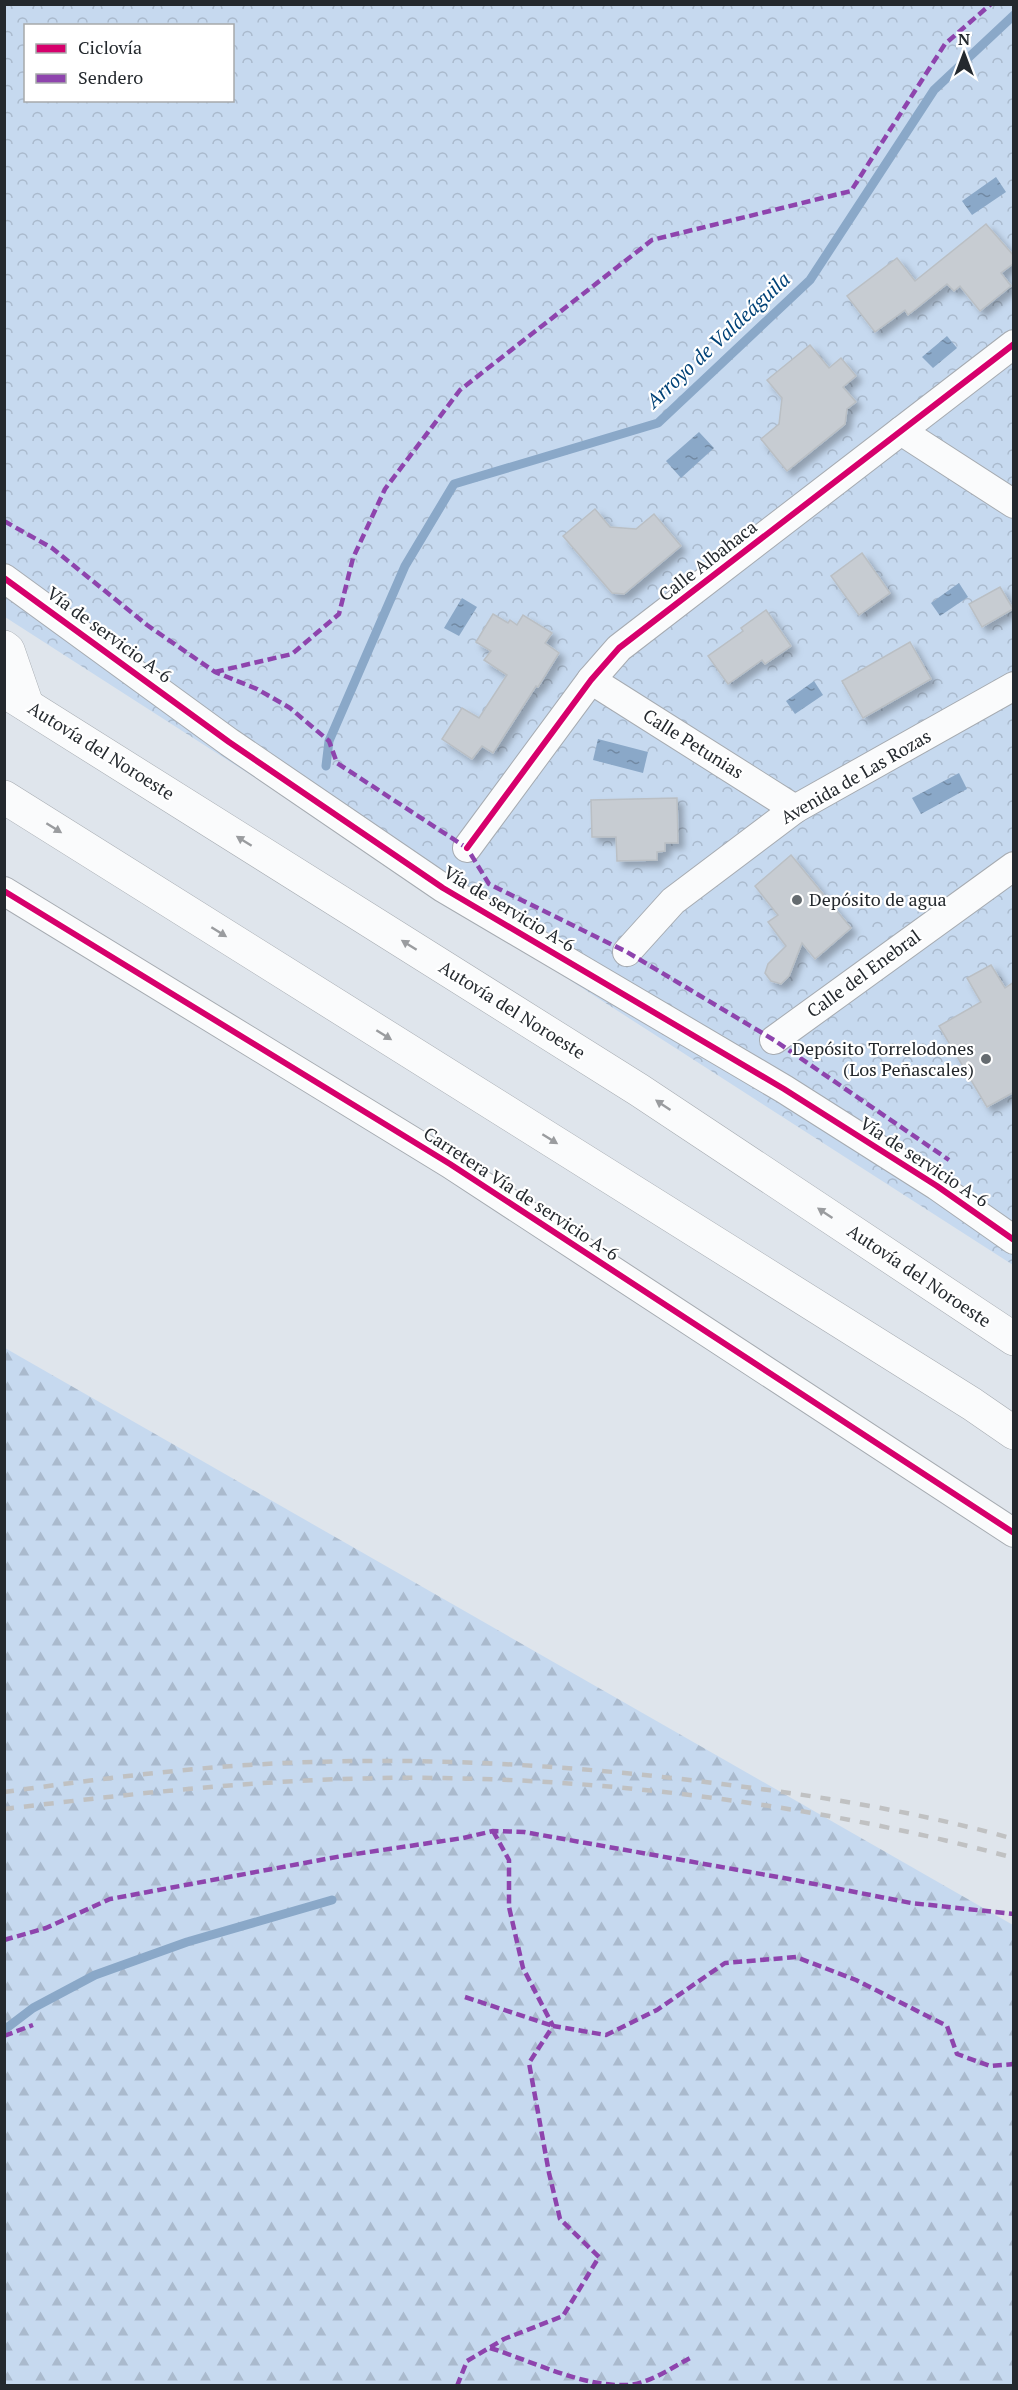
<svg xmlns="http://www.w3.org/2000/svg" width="1018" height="2390" font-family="'PT Serif',serif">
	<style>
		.forest { fill: url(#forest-firs) }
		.park { fill: url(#park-crowns); fill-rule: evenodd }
		.water { fill: url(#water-ripples) }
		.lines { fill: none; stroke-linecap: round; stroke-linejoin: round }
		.stream { stroke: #8aa8c8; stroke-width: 9 }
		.building { fill: #c7ccd2; stroke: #babfc4; stroke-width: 1.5; filter: url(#shadow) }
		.street-casing { stroke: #a6abb1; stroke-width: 30 }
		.highway-casing { stroke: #a6abb1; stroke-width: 34 }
		.street { stroke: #fafbfc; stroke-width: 28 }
		.highway { stroke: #fafbfc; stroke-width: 33 }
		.rail { stroke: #c0c1c2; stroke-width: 4.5; stroke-dasharray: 10 10; stroke-linecap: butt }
		.quiet { stroke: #8e44ad; stroke-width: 4.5; stroke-dasharray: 9 4.5; stroke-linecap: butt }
		.cycleway-casing { stroke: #fff; stroke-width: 10 }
		.cycleway { stroke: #d6006c; stroke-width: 6 }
		.oneway { fill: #9a9c9f }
		.poi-dot { fill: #656b70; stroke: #fff; stroke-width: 2 }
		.labels { text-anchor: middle; stroke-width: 4.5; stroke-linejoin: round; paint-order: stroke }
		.street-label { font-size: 18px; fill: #24292e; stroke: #fff }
		.poi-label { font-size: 18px; fill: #24292e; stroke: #fff; text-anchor: start }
		.water-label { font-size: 20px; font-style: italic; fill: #014277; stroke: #fff }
	</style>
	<defs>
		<pattern id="forest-firs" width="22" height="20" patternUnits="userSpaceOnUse" patternTransform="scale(1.5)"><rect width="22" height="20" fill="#c6d9ef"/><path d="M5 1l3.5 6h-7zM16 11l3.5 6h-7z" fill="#aabacd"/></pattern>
		<pattern id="park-crowns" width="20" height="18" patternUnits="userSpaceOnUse" patternTransform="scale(1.5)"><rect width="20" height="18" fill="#c6d9ef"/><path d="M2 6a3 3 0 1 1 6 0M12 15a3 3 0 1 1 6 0" fill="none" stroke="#aabacd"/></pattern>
		<pattern id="water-ripples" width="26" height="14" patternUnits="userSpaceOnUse" patternTransform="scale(1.5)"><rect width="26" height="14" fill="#8aa8c8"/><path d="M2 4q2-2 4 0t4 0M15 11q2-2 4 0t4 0" fill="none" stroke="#7189a3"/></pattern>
		<filter id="shadow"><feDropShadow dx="5.5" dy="5.5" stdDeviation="3" flood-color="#0004"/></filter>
	</defs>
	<rect width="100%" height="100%" fill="#dfe5ec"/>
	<polygon class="forest" points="5,1348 1013,1925 1013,2385 5,2385"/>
	<path class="park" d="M4 5H1013V1265L5 617ZM26 26H232V100H26Z"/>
	<g class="water">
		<polygon points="996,177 1006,192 972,215 962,201"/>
		<polygon points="947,336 957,348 933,368 922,357"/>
		<polygon points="699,432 714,448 681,478 666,461"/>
		<polygon points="959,583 968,597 940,616 931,603"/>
		<polygon points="462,598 477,607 459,636 444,628"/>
		<polygon points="814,681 823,695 795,714 786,701"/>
		<polygon points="598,739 648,752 643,773 593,760"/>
		<polygon points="959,773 967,789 921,814 912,798"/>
	</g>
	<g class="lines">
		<g class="stream">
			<polyline points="326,766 329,741 405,566 454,484 658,423 810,280 934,90 1014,15"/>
			<polyline points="4,2030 33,2008 95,1975 187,1942 332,1900"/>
		</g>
	</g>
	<g class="building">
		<polygon points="986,224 1014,256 1014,263 1001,273 1011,286 980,311 960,286 954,291 947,284 908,315 905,310 875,332 847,296 897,258 915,281"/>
		<polygon points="810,345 829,368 841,358 856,376 843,387 856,402 847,409 845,424 787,471 761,439 779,424 782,398 767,380"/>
		<polygon points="595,509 610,527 636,529 654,514 681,546 624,594 612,593 563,536"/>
		<polygon points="862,553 890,593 859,615 831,576"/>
		<polygon points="1000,587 1013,609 982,627 969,604"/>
		<polygon points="766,610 791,646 765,664 762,660 728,684 708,656 743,631 741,628"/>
		<polygon points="493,614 508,623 510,620 517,625 523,615 552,633 545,643 559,653 538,687 536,686 493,753 482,746 472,759 442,739 462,708 479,718 507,675 484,660 491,651 476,642"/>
		<polygon points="910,642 931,679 863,718 842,681"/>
		<polygon points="677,798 678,843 665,843 665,851 657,852 657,860 617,861 616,837 592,837 591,800"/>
		<polygon points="791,855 851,928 815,959 802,943 789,976 781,984 771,981 765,973 768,964 786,946 768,922 778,915 755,886"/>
		<polygon points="991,965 1005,988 1014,982 1014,1092 987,1107 939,1026 981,1002 967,978"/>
	</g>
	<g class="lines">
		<defs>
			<g id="street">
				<polyline points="901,431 1014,504"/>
				<polyline points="4,578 229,742 443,888 784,1089 937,1186 1014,1240"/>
				<polyline points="591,680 795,809"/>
				<polyline points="467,848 591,680 619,648 1014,344"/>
				<polyline points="4,891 450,1164 1014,1533"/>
				<polyline points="627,952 673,901 795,809 1014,686"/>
				<polyline points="774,1040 1014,866"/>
			</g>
			<g id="highway">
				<polyline points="4,647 8,650 27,705"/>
				<polyline points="4,691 639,1090 1014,1339"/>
				<polyline points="4,797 972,1404 1014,1433"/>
			</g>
		</defs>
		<use href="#street" class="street-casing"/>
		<use href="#highway" class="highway-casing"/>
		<use href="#street" class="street"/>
		<use href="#highway" class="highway"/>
		<g class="rail">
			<path d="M4 1792C85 1781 167 1770 248 1765 406 1755 566 1764 722 1784 820 1796 919 1812 1014 1839"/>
			<path d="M4 1809C130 1794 255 1780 381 1778 588 1775 814 1803 1014 1858"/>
		</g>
		<g class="quiet">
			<polyline points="4,521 52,548 147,625 215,672 257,689 290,708 329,741 337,763 467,848 489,884 627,952 774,1040 949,1160"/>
			<polyline points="215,672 292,654 339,614 353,558 385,489 460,390 652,240 851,191 945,44 991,4"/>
			<polyline points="493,1831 509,1860 509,1907 523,1968 553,2026"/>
			<polyline points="4,1940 46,1928 110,1899 342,1856 463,1838 493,1831 524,1832 789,1879 911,1903 1014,1914"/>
			<polyline points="465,1997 553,2026"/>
			<polyline points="4,2036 33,2025"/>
			<path d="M490 2348C532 2361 582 2387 627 2385 649 2384 671 2368 690 2358"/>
			<polyline points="457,2386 467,2361 504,2339 563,2316 599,2257 560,2219 549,2173 529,2063 553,2026 606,2035 657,2010 725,1963 796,1957 856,1980 947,2026 957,2054 990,2066 1014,2064"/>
		</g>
		<defs>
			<g id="cycleway">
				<polyline points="4,578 229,742 443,888 784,1089 937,1186 1014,1240"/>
				<polyline points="467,848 591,680 619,648 1014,344"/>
				<polyline points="4,891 450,1164 1014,1533"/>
			</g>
		</defs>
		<use href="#cycleway" class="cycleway-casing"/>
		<use href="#cycleway" class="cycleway"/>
	</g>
	<defs><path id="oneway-solid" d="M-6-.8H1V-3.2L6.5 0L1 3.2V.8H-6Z" transform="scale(1.5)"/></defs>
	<g class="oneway">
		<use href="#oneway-solid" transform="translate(54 828) rotate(32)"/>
		<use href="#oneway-solid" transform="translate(244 841) rotate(-148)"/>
		<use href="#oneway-solid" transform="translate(219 932) rotate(32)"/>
		<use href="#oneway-solid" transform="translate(409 945) rotate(-148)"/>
		<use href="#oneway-solid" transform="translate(384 1035) rotate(32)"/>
		<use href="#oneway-solid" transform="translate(663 1105) rotate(-146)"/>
		<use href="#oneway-solid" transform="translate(550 1139) rotate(32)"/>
		<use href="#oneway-solid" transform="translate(825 1213) rotate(-146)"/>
	</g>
	<g class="poi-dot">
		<circle cx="797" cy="900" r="6"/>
		<circle cx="986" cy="1059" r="6"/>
	</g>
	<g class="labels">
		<g class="street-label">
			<text transform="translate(708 561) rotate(-38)" y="6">Calle Albahaca</text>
			<text transform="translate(109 635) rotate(36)" y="6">Vía de servicio A-6</text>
			<text transform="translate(693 744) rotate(32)" y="6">Calle Petunias</text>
			<text transform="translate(101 751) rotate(32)" y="6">Autovía del Noroeste</text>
			<text transform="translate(856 777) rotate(-30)" y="6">Avenida de Las Rozas</text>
			<text transform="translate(509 909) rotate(31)" y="6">Vía de servicio A-6</text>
			<text transform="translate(864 974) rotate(-36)" y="6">Calle del Enebral</text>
			<text transform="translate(512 1010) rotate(32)" y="6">Autovía del Noroeste</text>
			<text transform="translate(924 1162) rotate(33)" y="6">Vía de servicio A-6</text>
			<text transform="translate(521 1194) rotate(33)" y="6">Carretera Vía de servicio A-6</text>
			<text transform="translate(919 1276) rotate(34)" y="6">Autovía del Noroeste</text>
		</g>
		<g class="poi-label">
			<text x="809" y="906">Depósito de agua</text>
			<text x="974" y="1055" text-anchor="end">Depósito Torrelodones<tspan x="974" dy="21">(Los Peñascales)</tspan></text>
		</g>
		<g class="water-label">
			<text transform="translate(718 340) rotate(-43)" y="7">Arroyo de Valdeáguila</text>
		</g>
	</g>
	<rect width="1018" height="2390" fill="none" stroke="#24292e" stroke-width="12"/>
	<rect x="24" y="24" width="210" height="78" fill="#ffffff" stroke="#a7a9ab" stroke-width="1.5"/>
	<rect x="36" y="44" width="30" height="9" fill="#d6006c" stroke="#a7a9ab" stroke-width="1.5"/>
	<text x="78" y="54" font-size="18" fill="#24292e">Ciclovía</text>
	<rect x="36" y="74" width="30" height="9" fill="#8e44ad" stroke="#a7a9ab" stroke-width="1.5"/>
	<text x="78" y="84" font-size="18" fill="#24292e">Sendero</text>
	<g transform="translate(964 54)" stroke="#ffffff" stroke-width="4.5" paint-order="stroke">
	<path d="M0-4.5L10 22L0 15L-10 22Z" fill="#24292e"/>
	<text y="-9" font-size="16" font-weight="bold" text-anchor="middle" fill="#24292e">N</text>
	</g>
</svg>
